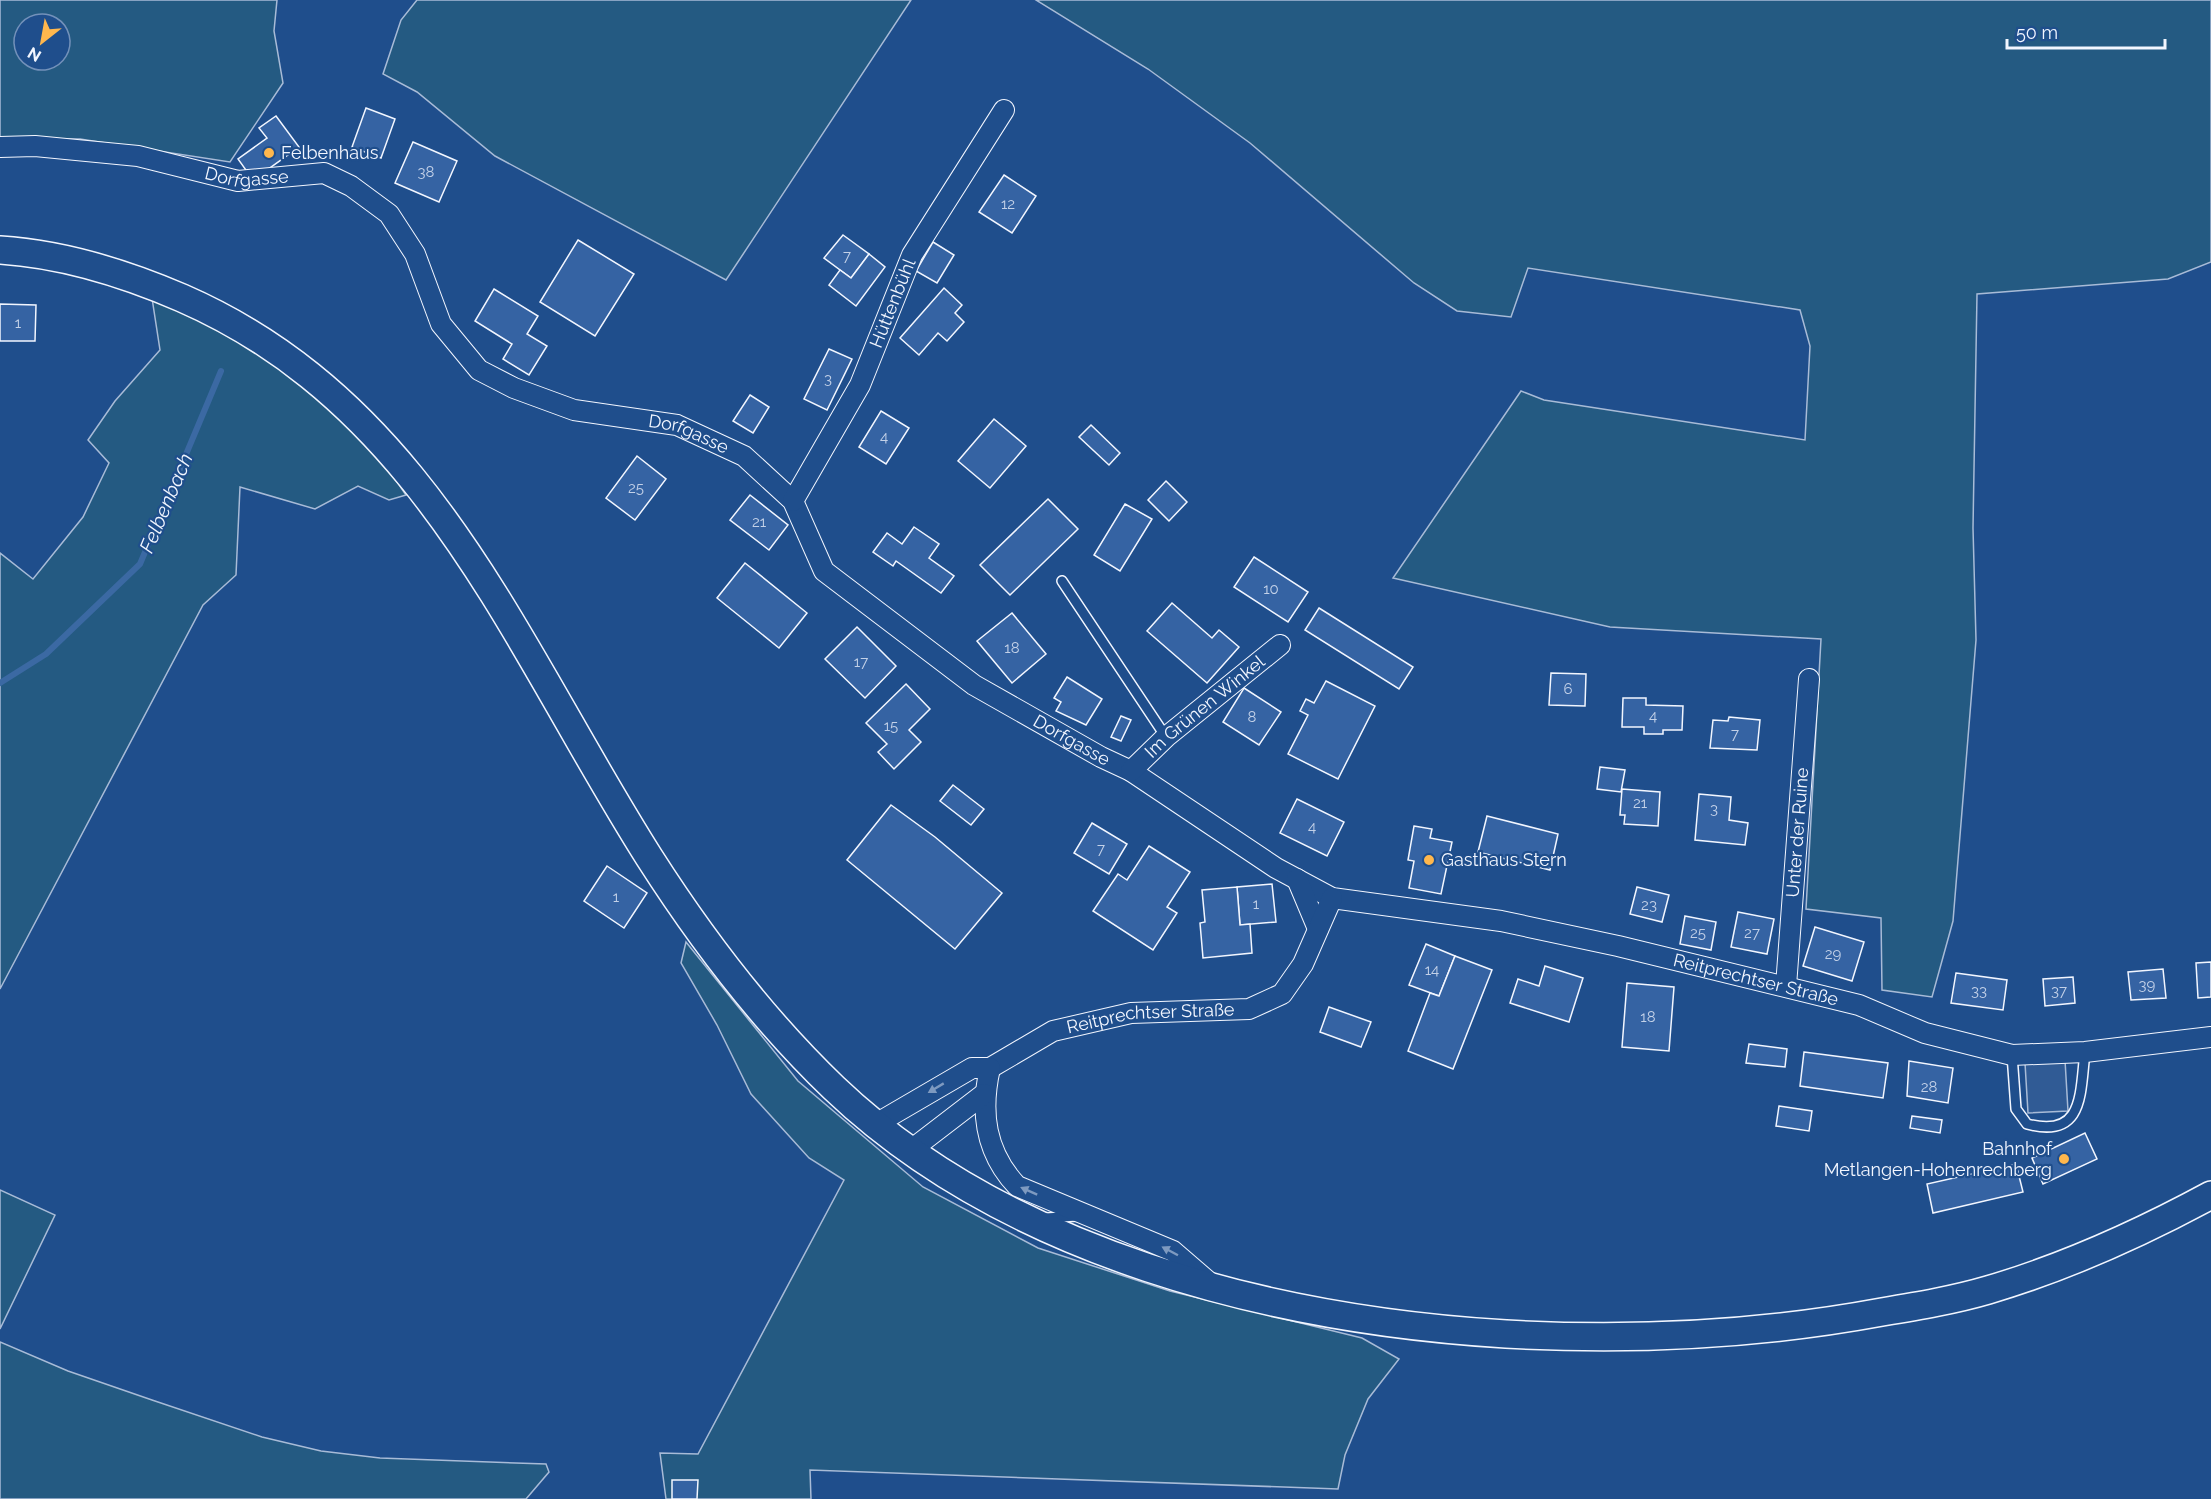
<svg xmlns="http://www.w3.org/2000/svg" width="2211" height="1499" font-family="Raleway,sans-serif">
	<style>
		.green { fill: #245a82; stroke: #a8bbd7; stroke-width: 1.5; fill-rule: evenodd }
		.parking { fill: #305b95; stroke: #a8bbd7; stroke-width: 1.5 }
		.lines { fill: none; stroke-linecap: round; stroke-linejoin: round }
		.stream { stroke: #3b69a3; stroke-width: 6 }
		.building { fill: #3563a3; stroke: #f2f6ff; stroke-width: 1.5 }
		.service-casing { stroke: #f2f6ff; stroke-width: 12 }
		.minor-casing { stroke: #f2f6ff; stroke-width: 22 }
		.secondary-casing { stroke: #f2f6ff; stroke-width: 30 }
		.service { stroke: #1f4e8c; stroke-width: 9 }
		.minor { stroke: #1f4e8c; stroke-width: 20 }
		.secondary { stroke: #1f4e8c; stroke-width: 27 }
		.oneway { fill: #7e9ac0 }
		.poi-dot { fill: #ffb74d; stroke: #1f4e8c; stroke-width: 2 }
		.labels { text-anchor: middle; stroke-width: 4.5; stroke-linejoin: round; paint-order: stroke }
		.number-label { font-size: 15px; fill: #c3d1e8 }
		.poi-label { font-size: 18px; fill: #f2f6ff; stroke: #1f4e8c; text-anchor: start }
		.street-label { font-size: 18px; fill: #f2f6ff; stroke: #1f4e8c }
		.water-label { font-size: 20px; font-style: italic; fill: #f2f6ff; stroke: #1f4e8c }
	</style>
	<rect width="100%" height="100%" fill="#1f4e8c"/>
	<g class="green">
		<path d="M0 0H277L274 31 283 83 230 162 80 139H0ZM24 24H60V60H24Z"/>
		<polygon points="417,0 911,0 726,280 495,156 417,92 383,74 401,20"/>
		<polygon points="1036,0 2211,0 2211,262 2168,279 1977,294 1973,528 1976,640 1953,921 1932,997 1882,990 1881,918 1806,909 1821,639 1610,627 1393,578 1521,391 1544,400 1805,440 1810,346 1800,310 1528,268 1511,317 1457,311 1414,283 1250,143 1148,69"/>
		<polygon points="152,298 239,338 302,378 376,451 406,495 389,500 358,486 315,509 240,487 236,575 203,605 0,989 0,553 33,579 83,517 109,463 88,440 115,401 160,350"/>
		<polygon points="686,942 798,1081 923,1187 1038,1248 1170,1291 1362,1338 1399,1359 1368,1399 1345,1455 1338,1489 810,1470 811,1499 666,1499 660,1453 698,1454 844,1180 809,1158 751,1094 717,1025 681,963"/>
		<polygon points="0,1190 55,1215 0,1329"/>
		<polygon points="0,1342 68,1371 152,1400 262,1437 321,1451 380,1458 546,1464 549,1472 526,1499 0,1499"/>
	</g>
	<polygon class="parking" points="2065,1060 2068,1111 2028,1113 2025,1063"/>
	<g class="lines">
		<polyline class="stream" points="0,683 46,654 140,564 221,371"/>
	</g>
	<g class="building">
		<polygon points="366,108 395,119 381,158 352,147"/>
		<polygon points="276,116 299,147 253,180 238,159 267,138 259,128"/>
		<polygon points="413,142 457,161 439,202 395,183"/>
		<polygon points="1004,175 1036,196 1012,233 979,212"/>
		<polygon points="843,235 869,254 851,278 824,258"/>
		<polygon points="578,240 634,274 595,336 540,302"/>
		<polygon points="933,242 954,255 937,283 916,271"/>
		<polygon points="869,254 885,267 856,306 829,285 840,270 851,278"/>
		<polygon points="944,288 962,305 955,313 964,322 947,341 938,333 919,355 900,338"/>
		<polygon points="494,289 538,316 527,334 547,346 529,375 503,359 512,344 475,321"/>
		<polygon points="0,304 36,305 35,341 0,341"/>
		<polygon points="829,349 852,359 827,410 804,399"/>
		<polygon points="750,395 769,407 753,433 733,421"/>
		<polygon points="881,411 909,428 886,464 859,447"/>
		<polygon points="994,419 1026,446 990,488 958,461"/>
		<polygon points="1091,425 1120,453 1109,465 1079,437"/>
		<polygon points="637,456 666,479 635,520 606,498"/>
		<polygon points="1166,481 1187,502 1169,521 1148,500"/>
		<polygon points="750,495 788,525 769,550 730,520"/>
		<polygon points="1048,499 1078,529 1010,595 980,565"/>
		<polygon points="1125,504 1152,519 1120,571 1094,555"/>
		<polygon points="914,527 939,544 929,558 954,576 941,593 896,561 893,566 873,552 887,533 902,544"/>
		<polygon points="1254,557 1308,592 1288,622 1234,587"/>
		<polygon points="745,563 807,613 779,648 717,598"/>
		<polygon points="1172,603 1212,638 1219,630 1239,647 1207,683 1147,631"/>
		<polygon points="1319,608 1413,667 1399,689 1305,630"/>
		<polygon points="1012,613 1046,654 1012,683 977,641"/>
		<polygon points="857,627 896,666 865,698 825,659"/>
		<polygon points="1551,673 1586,674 1585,706 1549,705"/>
		<polygon points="1067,677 1102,699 1086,725 1056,711 1061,702 1054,698"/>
		<polygon points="1326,681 1375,706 1338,779 1288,754 1308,715 1300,711 1306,699 1314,703"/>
		<polygon points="906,684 930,709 909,730 921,742 894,769 878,752 887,744 866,723"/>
		<polygon points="1244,688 1281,712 1259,745 1223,722"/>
		<polygon points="1623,698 1646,698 1646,705 1683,706 1682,730 1663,730 1663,734 1644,734 1644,727 1622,727"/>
		<polygon points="1121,716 1131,720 1121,741 1111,737"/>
		<polygon points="1729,717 1760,720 1757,750 1710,748 1713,720 1728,721"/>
		<polygon points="1600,767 1625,770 1621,792 1597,789"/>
		<polygon points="953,785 984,809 971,825 940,801"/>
		<polygon points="1622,789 1660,792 1658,826 1624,824 1625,815 1620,815"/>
		<polygon points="1699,794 1731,797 1729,820 1748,823 1745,845 1695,840"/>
		<polygon points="1297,799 1344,822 1327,856 1280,833"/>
		<polygon points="891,805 935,837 1002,893 955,949 847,860"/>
		<polygon points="1487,816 1558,834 1550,870 1478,852"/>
		<polygon points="1092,823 1127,844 1109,874 1074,853"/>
		<polygon points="1414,826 1432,829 1430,838 1452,842 1441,894 1409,888 1414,861 1408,860"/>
		<polygon points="1149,846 1190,872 1167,907 1177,913 1153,950 1093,911 1118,874 1127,880"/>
		<polygon points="607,866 647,893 624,928 584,901"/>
		<polygon points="1272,884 1276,922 1240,925 1237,887"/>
		<polygon points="1237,887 1240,925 1250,924 1252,953 1203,958 1200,923 1205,922 1202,890"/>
		<polygon points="1637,887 1669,895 1662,922 1630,914"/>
		<polygon points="1738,912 1774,919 1767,954 1731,947"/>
		<polygon points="1685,916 1716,922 1711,950 1680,944"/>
		<polygon points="1815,927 1864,942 1852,981 1803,966"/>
		<polygon points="1426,944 1455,956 1439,996 1409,985"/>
		<polygon points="1455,956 1492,970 1453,1069 1408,1051 1430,993 1439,996"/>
		<polygon points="2211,962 2211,997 2198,998 2196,963"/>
		<polygon points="1545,966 1583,978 1569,1022 1510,1003 1518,979 1539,986"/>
		<polygon points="2163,969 2166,998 2131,1000 2128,972"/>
		<polygon points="1956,973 2007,980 2003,1010 1951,1003"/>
		<polygon points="2073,977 2075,1003 2045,1006 2043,979"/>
		<polygon points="1627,983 1674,987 1669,1051 1622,1047"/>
		<polygon points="1329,1007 1371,1022 1361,1047 1320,1032"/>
		<polygon points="1749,1044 1787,1049 1785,1067 1746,1063"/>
		<polygon points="1804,1052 1888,1063 1883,1098 1800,1086"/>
		<polygon points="1909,1061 1953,1068 1948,1103 1907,1096"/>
		<polygon points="1779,1106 1812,1111 1809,1131 1776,1126"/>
		<polygon points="1912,1116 1942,1120 1940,1133 1910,1128"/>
		<polygon points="2085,1133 2097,1159 2043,1184 2032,1158"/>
		<polygon points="2016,1164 2023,1192 1933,1213 1927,1184"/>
		<polygon points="672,1480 698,1480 697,1499 672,1499"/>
	</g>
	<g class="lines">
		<defs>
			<g id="service">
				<polyline points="1062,581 1166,737"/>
				<path d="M2012 1055 2016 1109 2027 1124C2084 1139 2080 1094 2085 1052"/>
				<polyline points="1046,1218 1077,1216"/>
			</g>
			<g id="minor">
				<path id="s1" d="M0 147 35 146 138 156 238 181 324 173 351 186 389 214 415 254 441 324 479 370 514 388 574 410 677 425 744 456 793 501 824 571 974 685 1101 757 1131 771 1276 868 1332 898 1501 921 1618 946 1859 1005 1925 1033 2012 1055 2085 1052 2211 1037"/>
				<path id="s2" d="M793 501 860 385 912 255 1004 110"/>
				<path id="s3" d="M1131 771 1166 737 1280 645"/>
				<polyline points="1297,879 1318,929"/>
				<path id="s4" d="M1786 986 1809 679"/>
				<path id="s5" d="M990 1068 1053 1031 1131 1013 1249 1009 1282 994 1303 964 1332 898"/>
				<path d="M990 1068C980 1112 985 1152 1017 1186L1173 1251 1210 1283"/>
				<polyline points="876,1124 972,1068 990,1068"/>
				<polyline points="911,1150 984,1094"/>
			</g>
			<path id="secondary" d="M0 250C63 254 124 273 182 298 427 405 515 646 649 857 702 940 762 1019 834 1088 1007 1253 1273 1320 1506 1334 1632 1341 1758 1335 1882 1312 1918 1306 1954 1300 1988 1290 2066 1267 2139 1234 2211 1195"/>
		</defs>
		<use href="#service" class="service-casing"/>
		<use href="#minor" class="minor-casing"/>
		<use href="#secondary" class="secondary-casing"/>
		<use href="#service" class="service"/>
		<use href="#minor" class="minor"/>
		<use href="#secondary" class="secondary"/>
	</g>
	<defs><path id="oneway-solid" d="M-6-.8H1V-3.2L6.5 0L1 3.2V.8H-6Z" transform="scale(1.5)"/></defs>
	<g class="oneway">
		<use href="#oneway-solid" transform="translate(936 1088) rotate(149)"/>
		<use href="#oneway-solid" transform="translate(1029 1191) rotate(-156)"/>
		<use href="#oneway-solid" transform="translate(1170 1251) rotate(-152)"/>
	</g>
	<g class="poi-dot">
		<circle cx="269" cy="153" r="6"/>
		<circle cx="1429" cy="860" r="6"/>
		<circle cx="2064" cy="1159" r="6"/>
	</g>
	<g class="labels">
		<g class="number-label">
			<text x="426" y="177">38</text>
			<text x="1008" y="209">12</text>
			<text x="847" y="261">7</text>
			<text x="18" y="328">1</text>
			<text x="828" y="384">3</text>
			<text x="884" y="442">4</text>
			<text x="636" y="493">25</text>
			<text x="759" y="527">21</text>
			<text x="1271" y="594">10</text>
			<text x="1012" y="653">18</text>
			<text x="861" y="667">17</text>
			<text x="1568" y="694">6</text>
			<text x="1653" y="721">4</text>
			<text x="1252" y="722">8</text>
			<text x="891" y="731">15</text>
			<text x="1735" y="739">7</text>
			<text x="1640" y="808">21</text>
			<text x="1714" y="814">3</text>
			<text x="1312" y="832">4</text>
			<text x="1101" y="854">7</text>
			<text x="616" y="902">1</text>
			<text x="1256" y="909">1</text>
			<text x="1649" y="910">23</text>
			<text x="1698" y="938">25</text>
			<text x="1752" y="938">27</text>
			<text x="1833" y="959">29</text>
			<text x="1432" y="975">14</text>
			<text x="2147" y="990">39</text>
			<text x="1979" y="996">33</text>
			<text x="2059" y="996">37</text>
			<text x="1648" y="1022">18</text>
			<text x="1929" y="1092">28</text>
		</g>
		<g class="poi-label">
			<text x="281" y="159">Felbenhaus</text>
			<text x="1441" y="866">Gasthaus Stern</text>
			<text x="2052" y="1155" text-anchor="end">Bahnhof<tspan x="2052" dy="21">Metlangen-Hohenrechberg</tspan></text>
		</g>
		<g class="street-label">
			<text dy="6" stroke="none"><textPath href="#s1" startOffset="250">Dorfgasse</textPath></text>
			<text dy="6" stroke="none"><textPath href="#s2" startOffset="222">Hüttenbühl</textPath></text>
			<text dy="6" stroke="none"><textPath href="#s1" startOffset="808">Dorfgasse</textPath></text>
			<text dy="6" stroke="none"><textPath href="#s3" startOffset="98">Im Grünen Winkel</textPath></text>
			<text dy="6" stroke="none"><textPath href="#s1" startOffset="1312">Dorfgasse</textPath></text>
			<text dy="6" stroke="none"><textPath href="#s4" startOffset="154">Unter der Ruine</textPath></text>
			<text dy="6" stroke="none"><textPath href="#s1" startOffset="2049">Reitprechtser Straße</textPath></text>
			<text dy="6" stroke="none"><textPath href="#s5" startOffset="172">Reitprechtser Straße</textPath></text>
		</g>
		<g class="water-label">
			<text transform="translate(166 503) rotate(-67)" y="7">Felbenbach</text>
		</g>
	</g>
	<g transform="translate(42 42) rotate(211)"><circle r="28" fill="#1f4e8c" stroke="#7391ba" stroke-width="1.5"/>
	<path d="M0-4.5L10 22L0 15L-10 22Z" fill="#ffb74d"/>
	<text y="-9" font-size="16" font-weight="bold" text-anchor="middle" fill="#f2f6ff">N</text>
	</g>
	<path d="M2007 39v9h158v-9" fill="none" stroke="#f2f6ff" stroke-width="3"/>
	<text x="2016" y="39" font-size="18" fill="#f2f6ff" stroke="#1f4e8c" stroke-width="4.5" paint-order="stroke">50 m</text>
</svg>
